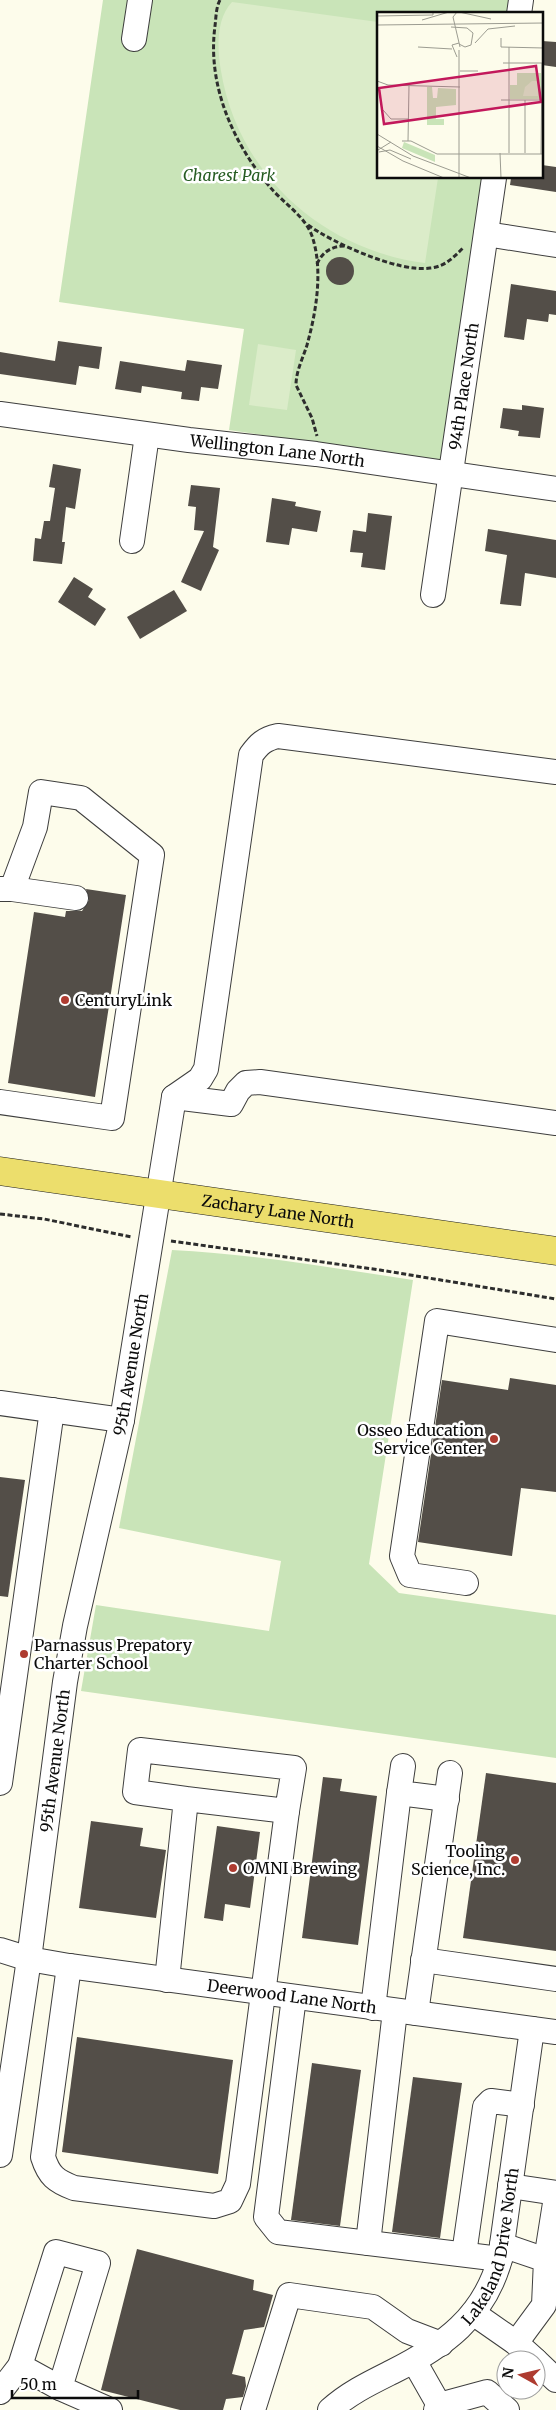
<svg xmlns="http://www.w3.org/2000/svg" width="556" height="2410" font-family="Merriweather,serif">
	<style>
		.green { fill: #c9e4b8 }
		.pitch { fill: #dbecc9 }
		.building { fill: #534e48 }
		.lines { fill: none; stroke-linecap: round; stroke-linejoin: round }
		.minor-casing { stroke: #3e3e3e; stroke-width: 26 }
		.major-casing { stroke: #1c1c1c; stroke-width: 29 }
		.path { stroke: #2d2d2d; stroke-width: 3; stroke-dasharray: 5 2.5; stroke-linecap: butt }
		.minor { stroke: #fff; stroke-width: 24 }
		.major { stroke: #ecde6c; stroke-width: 28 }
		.poi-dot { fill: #ae3b30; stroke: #fff; stroke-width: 2 }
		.labels { text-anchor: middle; stroke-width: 5; stroke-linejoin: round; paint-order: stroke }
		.park-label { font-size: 16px; font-style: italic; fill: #265c22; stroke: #fff }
		.street-label { font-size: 16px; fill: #0b0b0b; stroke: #fff }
		.poi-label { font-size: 16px; fill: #0b0b0b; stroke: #fff; text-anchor: start }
		.inset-road { fill: none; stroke: #9c9c91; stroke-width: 1 }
		.view { fill: #c2185b; fill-opacity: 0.15; stroke: #c2185b; stroke-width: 2.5 }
		.inset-edge { fill: none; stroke: #0b0b0b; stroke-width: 2.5 }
	</style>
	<rect width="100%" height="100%" fill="#fdfceb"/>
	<g class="green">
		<polygon points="103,0 511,0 509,14 378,14 378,178 485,178 443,462 229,430 244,329 59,302"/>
		<path d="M172 1250C253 1254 333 1268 413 1280L369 1564 399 1593 556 1615V1758L81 1691 96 1605 269 1631 281 1561 119 1528Z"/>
	</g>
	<g class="pitch">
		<path d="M232 2 378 22V178H438L425 263C322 250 238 174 221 71 217 48 216 19 232 2Z"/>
		<polygon points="258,344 296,350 287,410 249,405"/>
	</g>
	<g class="building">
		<polygon points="542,41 556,42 556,67 542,65"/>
		<polygon points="542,165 556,167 556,192 510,185 511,178 542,178"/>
		<circle cx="340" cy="271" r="14"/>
		<polygon points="511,284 556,291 556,315 549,314 548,322 527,319 524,340 504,337"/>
		<polygon points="58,341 102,347 99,369 79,366 76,385 0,374 0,352 55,361"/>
		<polygon points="187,360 222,365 218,389 201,387 199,401 181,399 182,392 142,386 141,393 115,389 120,361 185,371"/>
		<polygon points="522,405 544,408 540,438 518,436 519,431 500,428 503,408 522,410"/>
		<polygon points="53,464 81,469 75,509 66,507 62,542 65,542 62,564 33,561 35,538 41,539 44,521 50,521 55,488 49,487"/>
		<polygon points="191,485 220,488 213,547 219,550 201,591 181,582 204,531 194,530 196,507 188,506"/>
		<polygon points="272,498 296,502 295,506 321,511 317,532 292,528 289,545 266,542"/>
		<polygon points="368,513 392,516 385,570 361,567 363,553 350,552 353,530 366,532"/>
		<polygon points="488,529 556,540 556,578 525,573 521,606 500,604 507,555 485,551"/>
		<polygon points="74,577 93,589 88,597 106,609 95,626 58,602"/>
		<polygon points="174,590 187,611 140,639 127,617"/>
		<polygon points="86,889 126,895 95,1097 8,1083 34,912 65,917 66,911 82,911 89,900"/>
		<polygon points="510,1378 556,1385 556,1492 521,1488 512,1556 418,1542 442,1380 508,1390"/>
		<polygon points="0,1477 25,1480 8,1597 0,1596"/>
		<polygon points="486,1773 556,1783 556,1951 463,1938"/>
		<polygon points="323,1777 342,1779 340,1791 377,1796 358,1945 302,1938"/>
		<polygon points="91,1821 143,1828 140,1846 166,1850 156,1918 79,1908"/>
		<polygon points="217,1826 260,1832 250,1908 225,1904 223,1921 204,1918"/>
		<polygon points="77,2037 233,2060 218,2174 62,2152"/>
		<polygon points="312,2063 361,2070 340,2226 291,2220"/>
		<polygon points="413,2077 462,2083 440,2238 392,2232"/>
		<polygon points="137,2249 254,2280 253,2290 273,2295 264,2327 244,2330 232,2374 245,2377 246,2386 243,2397 226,2399 223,2410 180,2410 101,2390"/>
	</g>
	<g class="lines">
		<defs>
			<g id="minor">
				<polyline points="519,14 521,0"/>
				<polyline points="134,39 140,0"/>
				<polyline points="486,234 556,245"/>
				<path id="s1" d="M0 414 189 440 316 454 556 489"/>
				<polyline points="132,541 147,435"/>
				<path id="s2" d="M433 595 494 178"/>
				<polyline points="0,889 12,889 76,898"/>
				<polyline points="174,1097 231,1104 238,1091 246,1083 260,1082 556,1123"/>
				<polyline points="0,1102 112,1118 152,855 81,798 41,792 35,827 12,889"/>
				<polyline points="0,1403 122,1420"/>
				<polyline points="466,1583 410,1575 402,1556 437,1321 556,1340"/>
				<polyline points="403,1766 399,1793 447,1799"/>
				<polyline points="0,1783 52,1410"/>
				<path id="s3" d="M0 1950 29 1959 69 1966 556 2032"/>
				<polyline points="423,1960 556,1979"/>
				<path d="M69 1966 43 2157C49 2176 56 2181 74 2188L214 2206 230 2201 238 2184 287 1811"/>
				<polyline points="167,1980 186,1799 135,1792 140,1750 294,1768 287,1811 186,1799"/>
				<polyline points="294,1997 266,2217 278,2232 500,2259"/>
				<polyline points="373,2008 399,1793"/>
				<polyline points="416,2013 450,1773"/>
				<path id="s4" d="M0 2155 29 1959 65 1682 75 1626 122 1420 174 1097 200 1079 206 1069 251 755C259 744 264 739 278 736L556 772"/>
				<polyline points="510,2186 556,2193"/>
				<polyline points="368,2243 395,2011"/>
				<polyline points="502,2245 546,2260 544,2305 516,2343"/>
				<polyline points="464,2254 485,2107 491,2101 522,2105"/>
				<polyline points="546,2260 556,2197"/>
				<polyline points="473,2313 516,2343 535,2360"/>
				<polyline points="414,2361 439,2405"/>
				<polyline points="536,2361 556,2380"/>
				<polyline points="20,2366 60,2388"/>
				<polyline points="0,2392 20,2366 56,2252 98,2263 60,2388 110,2410"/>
				<polyline points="253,2410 289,2295 373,2307 407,2331 441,2344"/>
				<path id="s5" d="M330 2410C349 2393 370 2383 392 2372 444 2346 484 2317 500 2259L532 2029"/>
				<polyline points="436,2410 439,2405 487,2392 507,2410"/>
			</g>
			<g id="major">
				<path id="s6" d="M0 1171 556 1251"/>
			</g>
		</defs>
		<use href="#minor" class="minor-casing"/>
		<use href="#major" class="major-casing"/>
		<g class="path">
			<path d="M220 0C216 7 216 18 215 26 207 85 233 143 270 187 284 204 307 217 313 239 323 272 316 313 307 345 303 358 296 371 296 385L312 418 317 436"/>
			<path d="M308 225C333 243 399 273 430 268 444 267 453 258 463 248"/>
			<path d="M317 264C322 252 332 246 345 246"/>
			<polyline points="0,1214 44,1219 132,1237"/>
			<polyline points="171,1241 380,1270 556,1299"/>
		</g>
		<use href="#minor" class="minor"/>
		<use href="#major" class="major"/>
	</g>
	<g class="poi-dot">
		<circle cx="65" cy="1000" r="5"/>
		<circle cx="494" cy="1439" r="5"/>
		<circle cx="24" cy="1654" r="5"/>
		<circle cx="515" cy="1860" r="5"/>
		<circle cx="233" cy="1868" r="5"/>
	</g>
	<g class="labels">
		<g class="park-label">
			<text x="229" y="181">Charest Park</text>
		</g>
		<g class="street-label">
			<text dy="6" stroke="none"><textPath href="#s2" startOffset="211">94th Place North</textPath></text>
			<text dy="6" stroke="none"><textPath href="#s1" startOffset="280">Wellington Lane North</textPath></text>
			<text dy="6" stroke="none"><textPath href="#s6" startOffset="281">Zachary Lane North</textPath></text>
			<text dy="6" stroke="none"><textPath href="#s4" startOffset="802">95th Avenue North</textPath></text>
			<text dy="6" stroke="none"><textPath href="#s4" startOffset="398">95th Avenue North</textPath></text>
			<text dy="6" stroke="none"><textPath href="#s3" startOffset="296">Deerwood Lane North</textPath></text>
			<text dy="6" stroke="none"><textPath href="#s5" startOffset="244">Lakeland Drive North</textPath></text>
		</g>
		<g class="poi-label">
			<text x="75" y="1006">CenturyLink</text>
			<text x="484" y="1436" text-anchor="end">Osseo Education<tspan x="484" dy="18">Service Center</tspan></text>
			<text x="34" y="1651">Parnassus Prepatory<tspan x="34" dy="18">Charter School</tspan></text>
			<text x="505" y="1857" text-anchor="end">Tooling<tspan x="505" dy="18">Science, Inc.</tspan></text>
			<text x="243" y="1874">OMNI Brewing</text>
		</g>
	</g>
	<g transform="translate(377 12)">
		<rect width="166" height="166" fill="#fdfceb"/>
		<path d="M140 61H164V87H133V73H140ZM50 75H55L56 86H60L61 76 79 77V93L59 95V107H67V113H50ZM27 130 58 143V150L25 136Z" fill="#c9e4b8"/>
		<path d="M155 69H161V84H146L148 75Z" fill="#dbecc9"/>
		<path class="inset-road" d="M80 0 76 5 83 35M82 0 114 7M0 4 56 3V0M45 8 72 0M0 13 167 11M74 15 90 16 96 21 94 33 88 35 82 32M124 26V35L167 36M98 31 111 17 138 14M41 35 75 37M82 38V166M80 45 75 33 82 31M126 51H167M83 59H101M0 69 11 73 83 75M124 88H165M6 98 14 107H32M0 122 36 144 94 166M25 129H34L60 142H167M31 129 32 74M0 134 26 149 67 166M1 138 14 130M2 140 13 138 34 147M123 141 124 166M132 141V35M148 141V88M164 142 165 51"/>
		<path class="view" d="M159 54 164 90 7 112 2 76Z"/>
		<rect width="166" height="166" class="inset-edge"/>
	</g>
	<g transform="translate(521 2375) rotate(278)"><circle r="24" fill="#ffffff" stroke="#9d9d9d"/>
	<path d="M0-4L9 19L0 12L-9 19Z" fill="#ae3b30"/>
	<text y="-8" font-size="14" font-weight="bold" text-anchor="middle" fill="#0b0b0b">N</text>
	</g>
	<path d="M12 2390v8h126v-8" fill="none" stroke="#0b0b0b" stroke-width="2.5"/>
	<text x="20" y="2390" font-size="15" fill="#0b0b0b" stroke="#ffffff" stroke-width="4" paint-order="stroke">50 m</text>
</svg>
